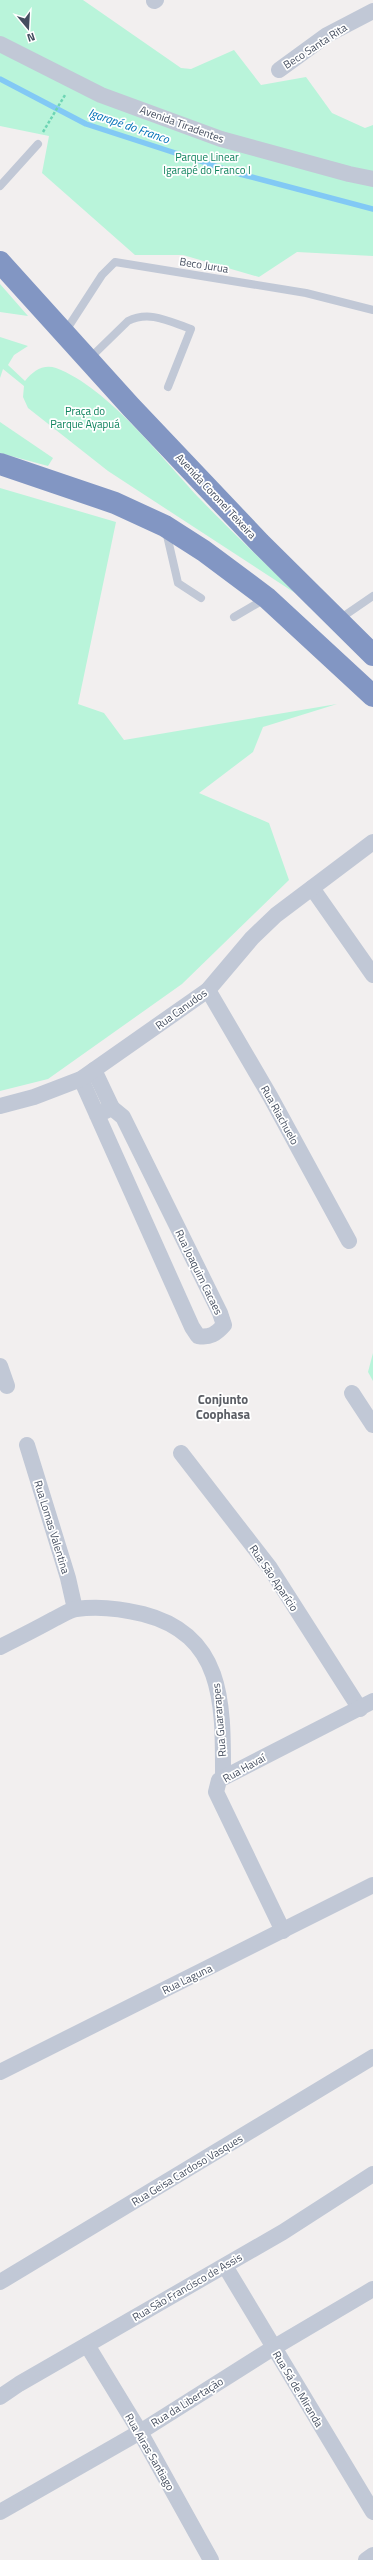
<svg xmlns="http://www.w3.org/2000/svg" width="373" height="2560" font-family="'Titillium Web',sans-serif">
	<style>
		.green { fill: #b9f4da }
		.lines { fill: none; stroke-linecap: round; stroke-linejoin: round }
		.stream { stroke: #82c9f5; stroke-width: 5.5 }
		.path { stroke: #6dd5b4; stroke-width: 2.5; stroke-dasharray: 3 2; stroke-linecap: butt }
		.lane { stroke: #c1c8d6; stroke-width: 8 }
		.street { stroke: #c1c8d6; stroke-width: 16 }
		.highway { stroke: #8296c3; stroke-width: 22 }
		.labels { text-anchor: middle; stroke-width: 3.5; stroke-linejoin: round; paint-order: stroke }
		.street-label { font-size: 11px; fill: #454e5f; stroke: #fff }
		.park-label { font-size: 11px; fill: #0d825c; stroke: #fff }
		.water-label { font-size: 12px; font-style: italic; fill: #0071b7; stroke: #fff }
		.quarter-label { font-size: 13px; font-weight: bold; fill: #5b5e65; stroke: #fff }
	</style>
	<rect width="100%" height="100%" fill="#f2efef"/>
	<g class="green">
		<polygon points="0,0 83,0 181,68 191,69 234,50 261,85 306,77 332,113 365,128 373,125 373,256 297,252 259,277 183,255 135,255 42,173 49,136 0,126"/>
		<polygon points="0,284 28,316 0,312"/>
		<path d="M0 337 28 346 14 355 8 365 25 381C33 371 43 364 56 368 109 388 163 460 202 501 232 532 264 562 295 593L108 471 28 408 23 397 24 386 3 369 0 378Z"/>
		<polygon points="0,422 53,458 48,466 0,453"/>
		<polygon points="0,488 116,522 78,704 104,713 124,740 337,704 263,727 253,752 199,793 269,823 289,880 182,984 48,1079 0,1091"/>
		<polygon points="373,1353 373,1381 368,1372"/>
	</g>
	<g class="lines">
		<polyline class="stream" points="0,79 86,124 240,174 373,209"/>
		<polyline class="path" points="43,132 65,95"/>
		<g class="lane">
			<polyline points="0,186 38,144"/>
			<polyline points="65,332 102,275 115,262 306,293 373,310"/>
			<path d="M89 359 128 321C150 310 170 322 191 329L168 387"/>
			<polyline points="166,531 178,583 201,598"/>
			<polyline points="234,617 265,599"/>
			<polyline points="338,620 373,596"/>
		</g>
		<g class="street">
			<polyline points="154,1 156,0"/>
			<polyline points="0,44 101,95 221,139 349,174 373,179"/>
			<polyline points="279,70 327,35 373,11"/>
			<polyline points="312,888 373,975"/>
			<polyline points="208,990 270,1096 349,1241"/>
			<polyline points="94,1070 112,1108"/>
			<path d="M81 1079 192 1327 198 1336C210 1338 216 1334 224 1325L220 1313 123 1117 112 1108 97 1115"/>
			<polyline points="0,1106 34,1097 81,1079 208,990 252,938 276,915 373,842"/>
			<polyline points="0,1366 7,1386"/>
			<polyline points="352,1393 373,1425"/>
			<polyline points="27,1445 68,1578 75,1609"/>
			<polyline points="181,1453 270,1568 360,1709"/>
			<path d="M0 1647C18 1638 36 1629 54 1619 61 1616 69 1610 76 1609 97 1606 123 1609 143 1614 225 1635 223 1705 223 1776"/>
			<polyline points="283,1931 216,1792 219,1780 373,1701"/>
			<polyline points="0,2072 373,1885"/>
			<polyline points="225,2266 373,2512"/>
			<polyline points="0,2282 373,2057"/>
			<polyline points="87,2345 140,2432 211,2560"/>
			<polyline points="0,2397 19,2384 283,2232 373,2174"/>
			<polyline points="0,2512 140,2432 273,2348 373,2289"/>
			<polyline points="366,2560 373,2555"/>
		</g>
		<g class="highway">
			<polyline points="0,262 131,407 260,543 373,655"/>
			<polyline points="0,464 115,503 165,526 204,551 267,598 373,696"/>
		</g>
	</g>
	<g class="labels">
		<g class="street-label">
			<text transform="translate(315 46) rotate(-33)" y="4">Beco Santa Rita</text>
			<text transform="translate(182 124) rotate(20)" y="4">Avenida Tiradentes</text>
			<text transform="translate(204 265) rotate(9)" y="4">Beco Jurua</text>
			<text transform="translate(216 496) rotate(47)" y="4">Avenida Coronel Teixeira</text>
			<text transform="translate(181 1009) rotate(-36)" y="4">Rua Canudos</text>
			<text transform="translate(280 1115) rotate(61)" y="4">Rua Riachuelo</text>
			<text transform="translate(199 1272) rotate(64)" y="4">Rua Joaquim Cacaes</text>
			<text transform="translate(52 1527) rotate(73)" y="4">Rua Lomas Valentina</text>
			<text transform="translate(274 1578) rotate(56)" y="4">Rua São Aparício</text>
			<text transform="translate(219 1720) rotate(-95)" y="4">Rua Guararapes</text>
			<text transform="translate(244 1768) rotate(-29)" y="4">Rua Havaí</text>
			<text transform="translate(187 1979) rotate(-26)" y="4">Rua Laguna</text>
			<text transform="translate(187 2170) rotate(-31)" y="4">Rua Geisa Cardoso Vasques</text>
			<text transform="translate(187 2287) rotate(-30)" y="4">Rua São Francisco de Assis</text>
			<text transform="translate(298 2389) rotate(59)" y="4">Rua Sá de Miranda</text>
			<text transform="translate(187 2402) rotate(-32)" y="4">Rua da Libertação</text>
			<text transform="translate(150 2452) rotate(60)" y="4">Rua Airas Santiago</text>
		</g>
		<g class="park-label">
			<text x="207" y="161">Parque Linear<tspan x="207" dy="13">Igarapé do Franco I</tspan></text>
			<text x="85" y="415">Praça do<tspan x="85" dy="13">Parque Ayapuá</tspan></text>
		</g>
		<g class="water-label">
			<text transform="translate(129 126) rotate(19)" y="4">Igarapé do Franco</text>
		</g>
		<g class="quarter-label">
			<text x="223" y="1404">Conjunto<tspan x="223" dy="15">Coophasa</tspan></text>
		</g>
	</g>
	<g transform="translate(28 28) rotate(162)" stroke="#ffffff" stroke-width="3" paint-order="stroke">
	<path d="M0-3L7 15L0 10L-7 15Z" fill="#454e5f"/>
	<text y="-6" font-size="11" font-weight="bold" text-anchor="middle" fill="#454e5f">N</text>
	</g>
</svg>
